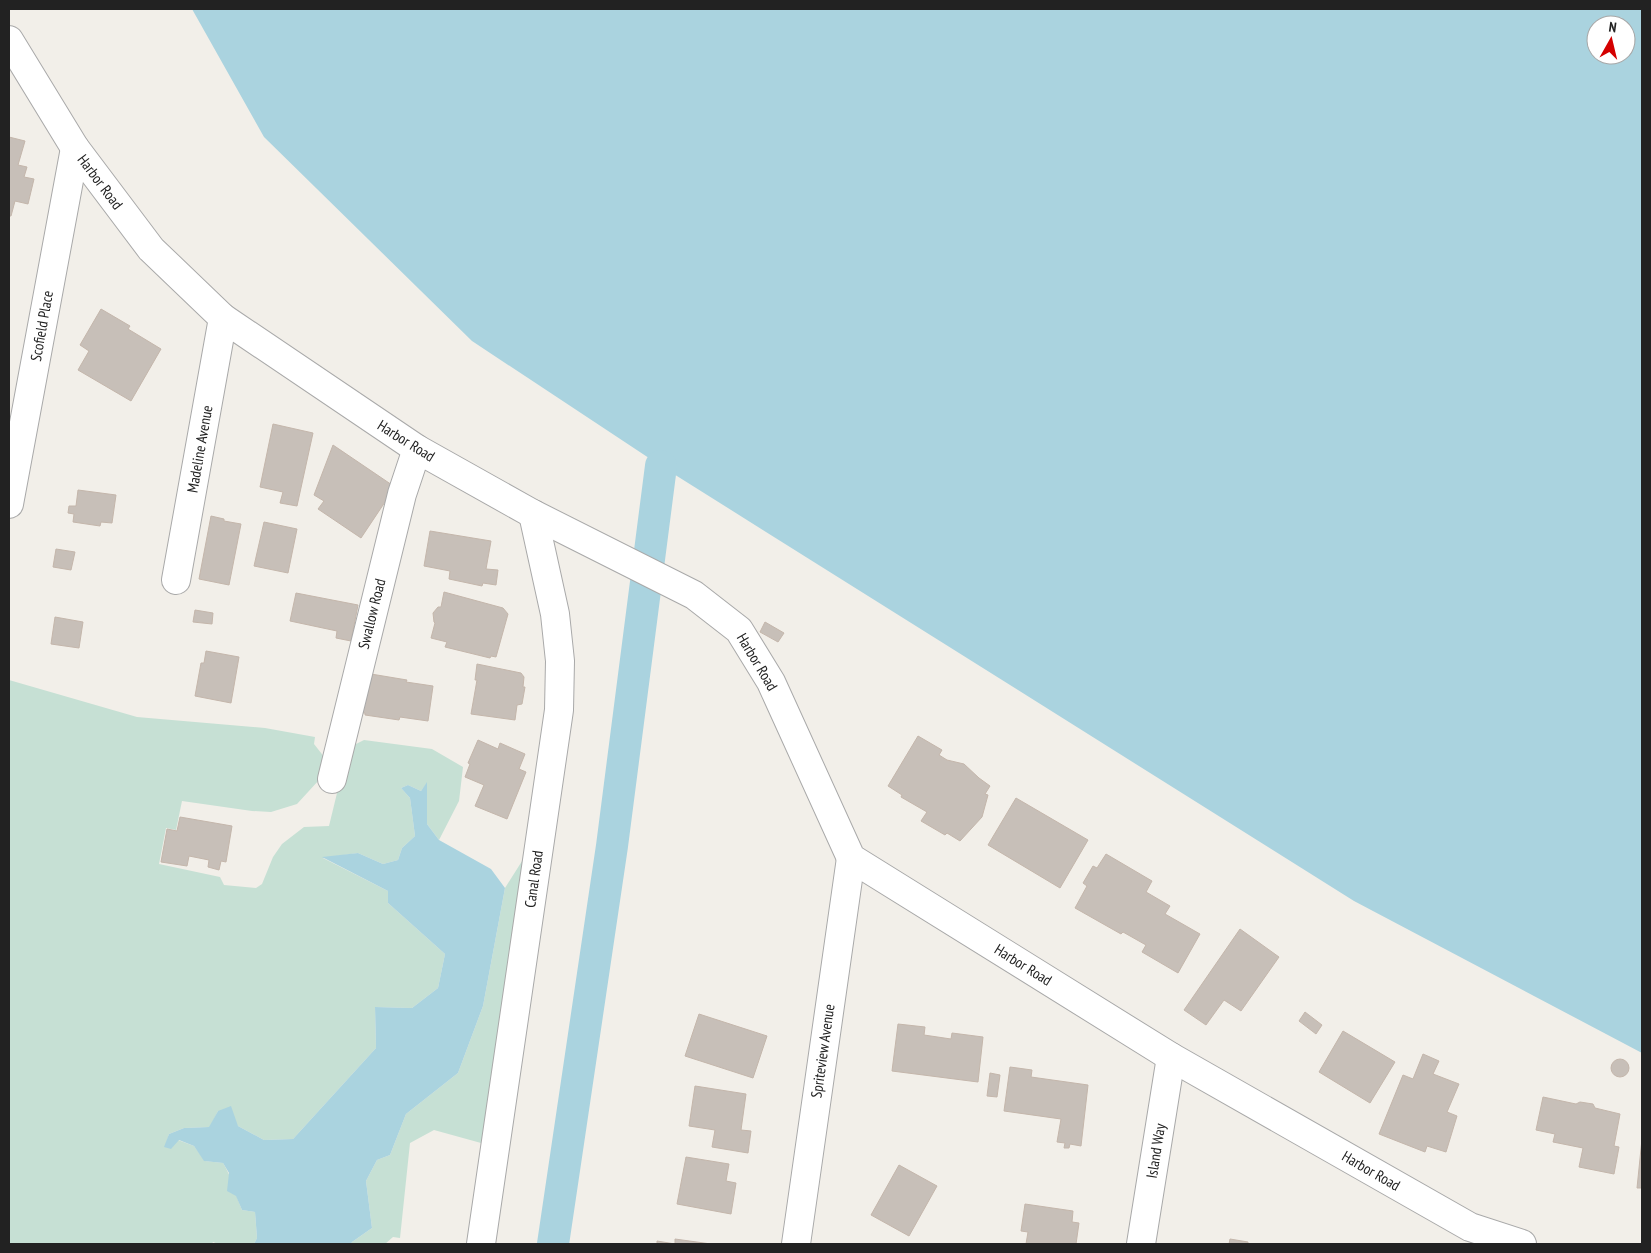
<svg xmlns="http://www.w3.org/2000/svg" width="1651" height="1253" font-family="'PT Sans Narrow',sans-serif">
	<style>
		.wetland { fill: #c6e0d4 }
		.water { fill: #aad3df; fill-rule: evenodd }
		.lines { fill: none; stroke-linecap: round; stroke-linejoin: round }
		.canal { stroke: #aad3df; stroke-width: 32 }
		.building { fill: #c7bfb8; stroke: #c4b6ab }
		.minor-casing { stroke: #a9a9a9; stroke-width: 30 }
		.minor { stroke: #fff; stroke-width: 28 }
		.labels { text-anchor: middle; stroke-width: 4; stroke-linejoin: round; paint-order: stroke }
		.street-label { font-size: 15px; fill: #222; stroke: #fff }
	</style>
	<rect width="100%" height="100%" fill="#f2efe9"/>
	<g class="wetland">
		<path d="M9 680 137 717 265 728 315 737 314 744 325 758 319 780 297 804 271 812 252 811 182 801 176 830 166 828 159 864 220 877 224 885 256 888 262 884 273 857 282 844 304 827 329 826 348 748 364 740 432 749 463 767 459 801 439 840 427 824V783L421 791 408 785 401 788 410 798 415 836 402 848 398 860 383 864 358 853 323 858 388 891V903L445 954 438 988 412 1008 375 1007 376 1048 293 1139 264 1140 238 1126 218 1111 210 1127 184 1128 169 1134 165 1147 178 1140 194 1146 205 1161 223 1163C232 1177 235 1194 242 1210L255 1212 257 1238 254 1244H218L213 1242 212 1244H9Z"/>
		<polygon points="529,850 488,1116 481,1143 434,1130 410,1143 400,1238 393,1237 385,1244 351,1244 352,1242 372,1228 366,1181 377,1160 390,1155 406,1114 458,1073 483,1006 505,888"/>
	</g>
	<g class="water">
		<path d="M192 9H1642V1053L1354 901 661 466 472 341 264 137ZM1596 25H1626V55H1596Z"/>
		<polygon points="427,782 427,824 439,840 491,869 505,888 483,1006 458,1073 406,1114 390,1155 377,1160 366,1181 372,1228 352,1242 351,1244 254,1244 257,1238 255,1212 242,1210 236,1196 227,1191 229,1173 223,1163 204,1161 194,1146 179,1140 171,1149 164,1147 169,1134 184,1128 209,1127 218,1111 231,1106 238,1126 264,1140 293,1139 376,1048 375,1007 412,1008 438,988 445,954 388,903 388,891 322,857 358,853 383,864 398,860 402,848 415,836 410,798 401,788 408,785 421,791"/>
	</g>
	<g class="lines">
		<polyline class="canal" points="553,1244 612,846 661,466"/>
	</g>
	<g class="building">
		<polygon points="9,137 25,141 18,165 27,167 24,177 34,179 28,204 15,201 11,216 9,216"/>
		<polygon points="101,309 130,326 128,329 161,349 131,401 78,370 89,351 80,345"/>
		<polygon points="273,424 313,433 297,506 280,503 283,492 260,487"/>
		<polygon points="333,445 395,487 361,538 318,509 324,501 314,495"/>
		<polygon points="78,490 116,495 112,523 101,522 100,526 73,522 74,514 68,513 69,506 76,506"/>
		<polygon points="211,516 224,519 224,521 241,524 229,585 199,579"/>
		<polygon points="264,522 297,529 288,573 254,566"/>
		<polygon points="430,531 491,541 486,569 498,570 496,585 483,583 482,586 449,579 450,571 424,566"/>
		<polygon points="56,549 75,552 71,570 53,567"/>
		<polygon points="444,592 503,608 508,614 496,657 491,656 490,658 445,647 447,642 431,638 435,623 434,622 433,613 438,607 441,607"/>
		<polygon points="296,593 358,605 351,641 336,638 337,631 290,621"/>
		<polygon points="195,610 213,613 212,624 193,622"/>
		<polygon points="55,617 83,622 79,648 51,644"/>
		<polygon points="765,622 784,633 778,642 760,632"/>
		<polygon points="206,651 239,657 231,703 195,696 201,663 204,663"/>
		<polygon points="477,664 521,673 524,677 523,687 525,687 522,704 517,705 515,720 471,714 477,680 475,680"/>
		<polygon points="371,674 407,680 406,682 433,686 428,721 400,717 399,720 365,715 365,713 362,713 368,677"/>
		<polygon points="918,736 942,750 939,755 947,760 964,764 979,778 990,786 985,794 988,795 982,817 960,841 947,833 945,835 921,821 927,812 901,797 902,795 888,786"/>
		<polygon points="478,740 498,749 500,743 525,754 519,769 526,772 507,819 475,806 484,785 465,777 470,764 468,763"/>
		<polygon points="1016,798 1088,840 1060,888 988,845"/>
		<polygon points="180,817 232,826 226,862 221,861 219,870 208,867 209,860 189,856 187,866 161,862 167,829 177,831"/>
		<polygon points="1106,854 1152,881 1146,892 1170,906 1165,914 1200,934 1178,973 1142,952 1146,945 1123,932 1121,934 1075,908 1087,886 1083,883 1093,866 1097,868"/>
		<polygon points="1240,929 1279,957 1241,1011 1224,1000 1206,1025 1184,1010"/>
		<polygon points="1305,1012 1322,1025 1316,1034 1299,1021"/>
		<polygon points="699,1014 767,1036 753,1078 685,1056"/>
		<polygon points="898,1024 925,1027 924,1035 951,1039 952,1033 983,1037 978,1082 892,1071"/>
		<polygon points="1343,1031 1395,1062 1370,1103 1319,1072"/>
		<polygon points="1423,1054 1439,1061 1433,1074 1459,1084 1447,1112 1457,1116 1446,1152 1427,1146 1425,1152 1379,1134 1403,1075 1413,1079"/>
		<circle cx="1620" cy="1068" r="9"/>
		<polygon points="1010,1067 1032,1070 1031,1077 1088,1085 1081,1146 1070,1144 1069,1148 1064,1148 1065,1143 1057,1142 1061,1119 1004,1111"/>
		<polygon points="990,1073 1000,1075 997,1097 987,1096"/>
		<polygon points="695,1086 746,1094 741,1130 751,1131 748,1153 712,1147 715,1130 689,1126"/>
		<polygon points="1543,1097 1576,1104 1580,1102 1593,1104 1595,1108 1620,1114 1614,1146 1619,1147 1614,1174 1579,1167 1583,1148 1553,1142 1555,1134 1536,1130"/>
		<polygon points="1642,1139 1642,1188 1637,1188"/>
		<polygon points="686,1157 729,1164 726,1181 736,1183 731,1214 677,1204"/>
		<polygon points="899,1165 937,1186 909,1236 871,1215"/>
		<polygon points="1025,1204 1073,1211 1072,1222 1079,1223 1076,1244 1026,1244 1028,1232 1021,1231"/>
		<polygon points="675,1239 711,1244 657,1244 657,1241 675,1244"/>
		<polygon points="1230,1239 1248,1242 1248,1244 1229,1244"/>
	</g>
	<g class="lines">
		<defs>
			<g id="minor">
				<polyline points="9,40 75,148 151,249 223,318 417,449 533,514 694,595 739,630 771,682 851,858 1171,1057 1470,1227 1522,1244"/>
				<polyline points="9,504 75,148"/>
				<polyline points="176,580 223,318"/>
				<polyline points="332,779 402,494 417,449"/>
				<polyline points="481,1244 559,710 560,661 555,614 533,514"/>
				<polyline points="796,1244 851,858"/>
				<polyline points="1141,1244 1171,1057"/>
			</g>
		</defs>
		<use href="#minor" class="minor-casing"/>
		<use href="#minor" class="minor"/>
	</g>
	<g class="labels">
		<g class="street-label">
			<text transform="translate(100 182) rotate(53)" y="5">Harbor Road</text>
			<text transform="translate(42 326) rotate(-80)" y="5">Scofield Place</text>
			<text transform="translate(406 441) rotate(32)" y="5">Harbor Road</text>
			<text transform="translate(200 449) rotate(-80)" y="5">Madeline Avenue</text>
			<text transform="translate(372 614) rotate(-76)" y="5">Swallow Road</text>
			<text transform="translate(757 662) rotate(59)" y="5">Harbor Road</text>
			<text transform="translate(534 879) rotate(-82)" y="5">Canal Road</text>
			<text transform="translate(1023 965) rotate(32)" y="5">Harbor Road</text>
			<text transform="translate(823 1051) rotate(-82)" y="5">Spriteview Avenue</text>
			<text transform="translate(1156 1151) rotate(-81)" y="5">Island Way</text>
			<text transform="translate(1371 1171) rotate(30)" y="5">Harbor Road</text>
		</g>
	</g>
	<rect width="1651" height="1253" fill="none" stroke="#222222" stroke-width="20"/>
	<g transform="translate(1611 40) rotate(8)"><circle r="24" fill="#ffffff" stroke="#a7a7a7"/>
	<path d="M0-4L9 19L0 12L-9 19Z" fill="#d40000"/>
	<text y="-8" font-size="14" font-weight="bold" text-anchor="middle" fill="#222222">N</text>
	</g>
</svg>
